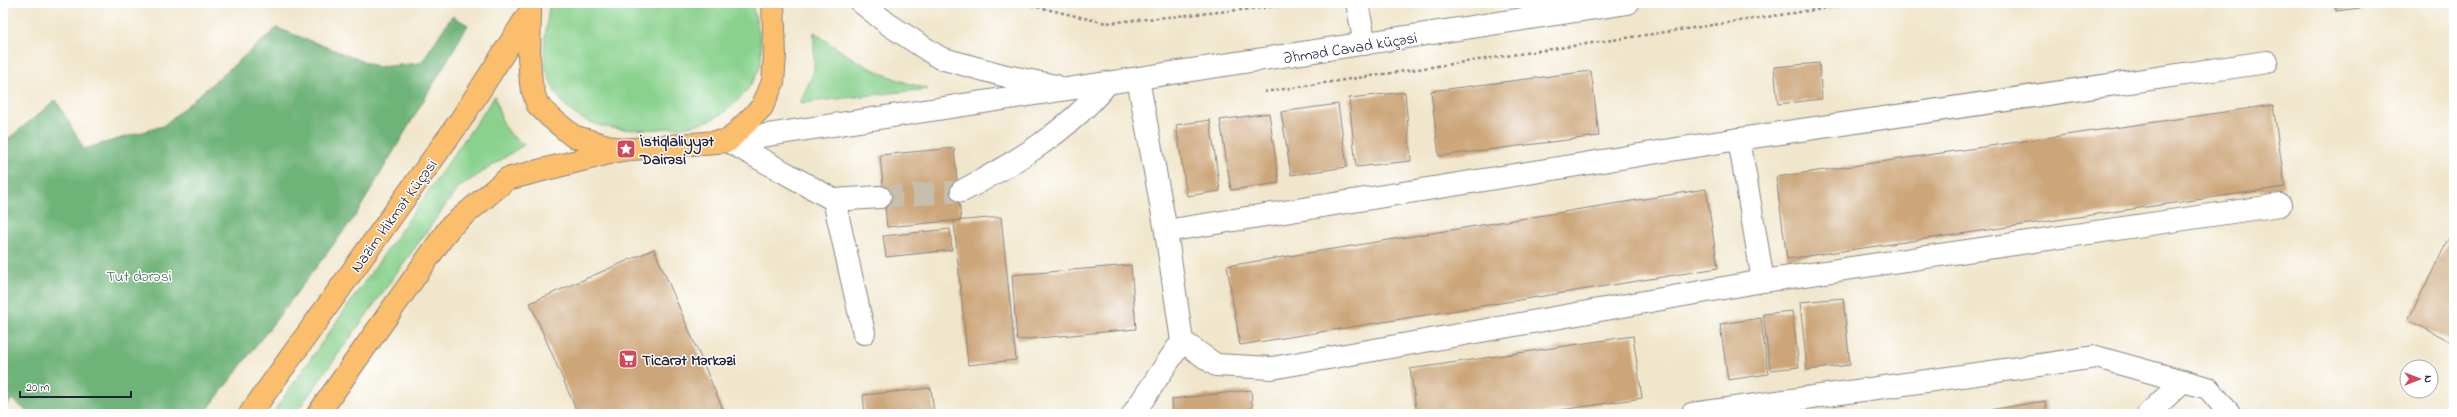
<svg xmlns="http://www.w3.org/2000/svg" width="2457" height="417" font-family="'Indie Flower',sans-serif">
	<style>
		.green { fill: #89d18d; stroke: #567a64 }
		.forest { fill: #6eb378; stroke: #486a5a }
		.building { fill: #cca679 }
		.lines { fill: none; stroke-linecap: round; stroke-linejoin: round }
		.minor-tunnel { stroke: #c7bfae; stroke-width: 22; stroke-dasharray: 22 11; stroke-linecap: butt }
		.minor-casing { stroke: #898483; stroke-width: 24 }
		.major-casing { stroke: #898483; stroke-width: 24 }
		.path { stroke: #898483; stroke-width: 2.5; stroke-dasharray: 3 3; stroke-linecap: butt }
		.minor { stroke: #fff; stroke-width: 22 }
		.major { stroke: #fabe6d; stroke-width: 22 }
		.labels { text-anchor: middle; stroke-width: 3; stroke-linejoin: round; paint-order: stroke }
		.street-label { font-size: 16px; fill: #22223b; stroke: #fff }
		.poi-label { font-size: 16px; font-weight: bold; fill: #22223b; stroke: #fff; text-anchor: start }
		.park-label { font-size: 16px; fill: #465f58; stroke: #fff }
	</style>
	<rect width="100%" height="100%" fill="#fff"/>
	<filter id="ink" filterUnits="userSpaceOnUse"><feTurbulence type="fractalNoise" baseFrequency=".025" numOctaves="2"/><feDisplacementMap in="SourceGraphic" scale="8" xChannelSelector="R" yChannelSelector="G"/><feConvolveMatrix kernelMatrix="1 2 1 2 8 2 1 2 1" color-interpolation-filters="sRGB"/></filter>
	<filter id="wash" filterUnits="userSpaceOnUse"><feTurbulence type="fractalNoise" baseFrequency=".012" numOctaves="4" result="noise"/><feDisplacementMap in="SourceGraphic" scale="16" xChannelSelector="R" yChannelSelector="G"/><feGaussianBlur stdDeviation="0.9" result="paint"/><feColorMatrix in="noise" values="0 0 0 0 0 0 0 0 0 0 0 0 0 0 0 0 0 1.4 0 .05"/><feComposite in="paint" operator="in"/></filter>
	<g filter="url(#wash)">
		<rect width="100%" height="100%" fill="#f0e6cb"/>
		<g class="green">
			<path d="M551 3H752C756 23 766 49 759 69 755 79 748 89 741 97 713 126 696 126 657 129 610 132 565 127 548 75 540 52 547 29 549 6Z"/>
			<path d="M814 32C855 62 879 76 928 89L800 103 814 71Z"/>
			<path d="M495 96C500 117 504 135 525 144L458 188 295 414H272Z"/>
		</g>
		<polygon class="forest" points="452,16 468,25 356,215 204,414 30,414 12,399 3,411 3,143 56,100 84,149 163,126 277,28 378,67 421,63"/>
		<g id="blocks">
			<g class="building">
				<polygon points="2335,3 2392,3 2392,4 2336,11"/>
				<polygon points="1819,63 1822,99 1778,104 1774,67"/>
				<polygon points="1591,71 1599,136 1439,156 1431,91"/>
				<polygon points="1405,92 1411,161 1356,167 1349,98"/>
				<polygon points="1338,104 1347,167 1291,175 1281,112"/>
				<polygon points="2273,105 2285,187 1787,259 1776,177"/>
				<polygon points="1269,113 1279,183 1231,190 1220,120"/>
				<polygon points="1210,120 1220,191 1187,196 1176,125"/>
				<polygon points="954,148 961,220 887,227 880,155"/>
				<polygon points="1706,189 1718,268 1240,345 1227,266"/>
				<polygon points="1001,217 1016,360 968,365 954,221"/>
				<polygon points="2454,228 2454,343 2408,320"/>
				<polygon points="950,229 952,250 886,257 883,236"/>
				<polygon points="654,249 725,414 578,414 530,303"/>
				<polygon points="1131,265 1136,329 1017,340 1012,275"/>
				<polygon points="1843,298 1850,365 1807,370 1800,302"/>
				<polygon points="1792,311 1799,367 1770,370 1763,314"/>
				<polygon points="1761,318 1768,374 1728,380 1720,324"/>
				<polygon points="1633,336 1642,398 1534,414 1417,414 1410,369"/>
				<polygon points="931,388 934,414 865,414 863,395"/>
				<polygon points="1251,390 1253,414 1173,414 1172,399"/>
				<polygon points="2045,401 2047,414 1970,414 1970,413"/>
			</g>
		</g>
	</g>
	<g filter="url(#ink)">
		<use href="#blocks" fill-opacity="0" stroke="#898483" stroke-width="1"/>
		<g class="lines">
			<polyline class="minor-tunnel" points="880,197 962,191"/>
			<defs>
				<g id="minor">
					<polyline points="862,3 888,24 940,58 1006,76 1056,86"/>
					<polyline points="1357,3 1365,44"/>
					<polyline points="1739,139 1763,281"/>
					<polyline points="728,141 1628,3"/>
					<polyline points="728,141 834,200 880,197"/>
					<path d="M962 191C1015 163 1068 131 1106 85"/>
					<polyline points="834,200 864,333"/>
					<polyline points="1166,231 1739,139 2267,62"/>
					<polyline points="1182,341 1216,365 1272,368 1763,281 2280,205"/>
					<polyline points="1133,414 1182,341 1166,231 1138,79"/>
					<polyline points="1692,414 2096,357 2208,388 2230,414"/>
					<polyline points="2148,414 2183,381"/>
				</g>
				<g id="major">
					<polyline points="530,12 529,57 531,84 537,104 550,117 573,136 621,150 728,141 762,107 773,82 775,56 773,3"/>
					<polyline points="250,414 460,121 530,12"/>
					<polyline points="318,414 450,227 507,179 621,150"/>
				</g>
			</defs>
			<use href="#minor" class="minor-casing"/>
			<use href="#major" class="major-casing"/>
			<g class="path">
				<polyline points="1020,3 1106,23 1311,3"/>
				<polyline points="1264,92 1860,3"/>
			</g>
			<use href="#minor" class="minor"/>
			<use href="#major" class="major"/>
		</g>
	</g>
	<defs>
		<symbol id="sight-square" viewBox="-11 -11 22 22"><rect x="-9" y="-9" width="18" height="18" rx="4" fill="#d1495b" stroke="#fff"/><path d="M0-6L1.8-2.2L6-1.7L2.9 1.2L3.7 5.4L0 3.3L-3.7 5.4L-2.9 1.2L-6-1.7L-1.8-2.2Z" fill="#fff"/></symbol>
		<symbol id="supermarket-square" viewBox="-11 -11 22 22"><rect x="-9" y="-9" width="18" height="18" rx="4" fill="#d1495b" stroke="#fff"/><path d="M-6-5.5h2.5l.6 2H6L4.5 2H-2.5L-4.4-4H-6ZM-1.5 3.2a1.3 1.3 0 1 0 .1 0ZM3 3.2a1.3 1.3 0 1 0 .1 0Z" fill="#fff"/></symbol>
	</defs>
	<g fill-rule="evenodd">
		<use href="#sight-square" x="615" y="138" width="22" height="22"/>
		<use href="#supermarket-square" x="617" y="348" width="22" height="22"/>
	</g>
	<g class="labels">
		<g class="street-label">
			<text transform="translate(1350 47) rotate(-9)" y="6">Əhməd Cavad küçəsi</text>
			<text transform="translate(393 215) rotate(-54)" y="6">Nazim Hikmət Küçəsi</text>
		</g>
		<g class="poi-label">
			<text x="640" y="146">İstiqlaliyyət<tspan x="640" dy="18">Dairəsi</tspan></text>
			<text x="642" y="365">Ticarət Mərkəzi</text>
		</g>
		<g class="park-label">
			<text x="139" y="281">Tut dərəsi</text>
		</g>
	</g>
	<rect width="2457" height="417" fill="none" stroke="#fff" stroke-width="16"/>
	<g transform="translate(2419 379) rotate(90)"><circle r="19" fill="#ffffff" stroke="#a7a7b1"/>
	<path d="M0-3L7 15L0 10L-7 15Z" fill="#d1495b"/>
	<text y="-6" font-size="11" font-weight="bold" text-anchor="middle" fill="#22223b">N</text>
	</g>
	<path d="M20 391v6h111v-6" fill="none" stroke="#22223b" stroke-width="2"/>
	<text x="26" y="391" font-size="12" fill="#22223b" stroke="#ffffff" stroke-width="3" paint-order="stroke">20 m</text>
</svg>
